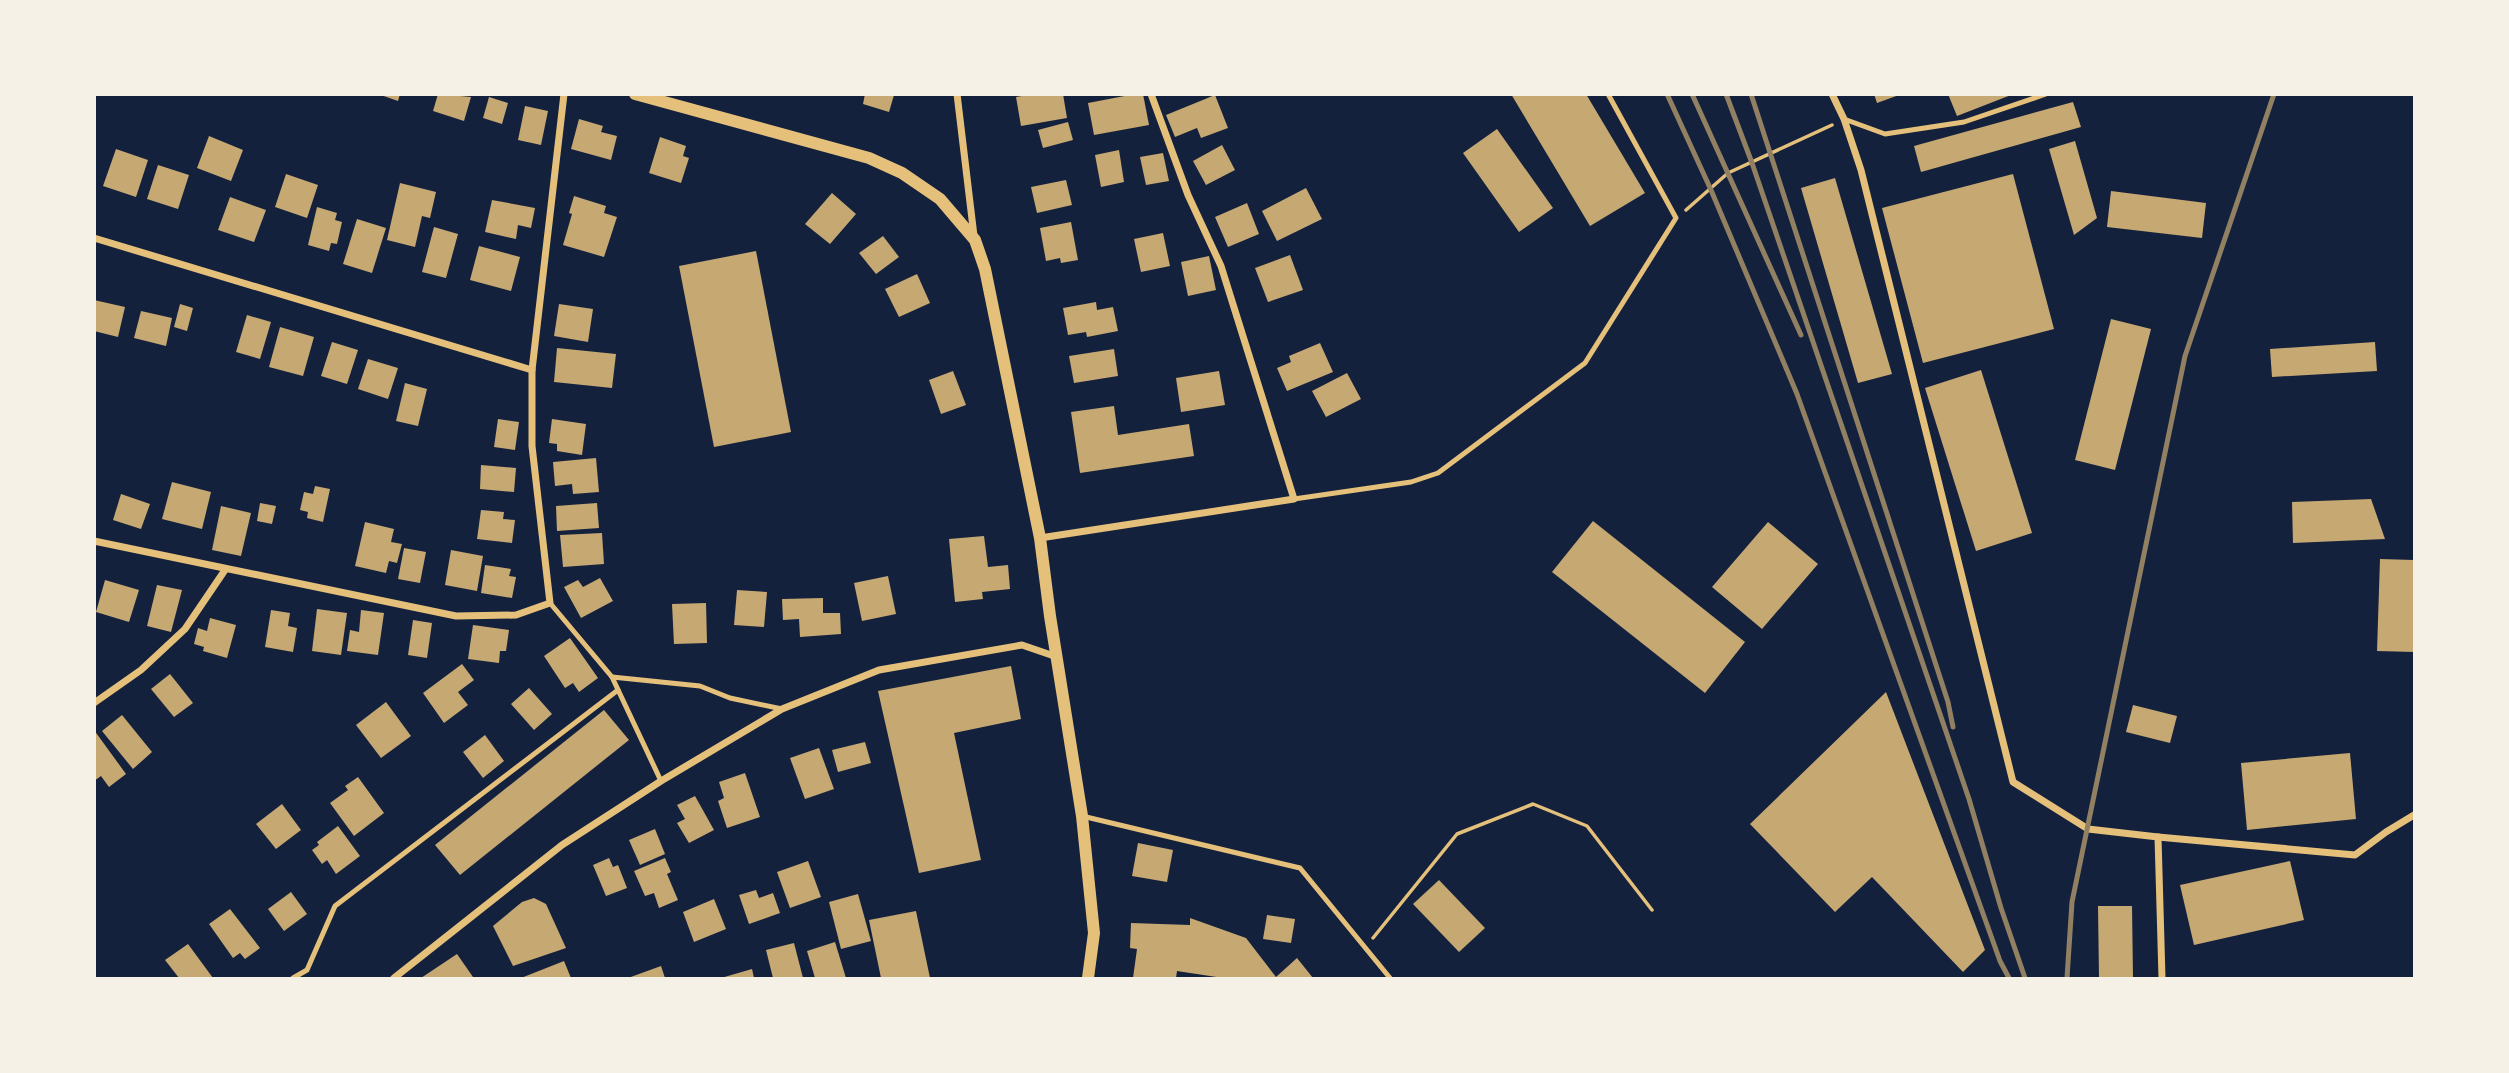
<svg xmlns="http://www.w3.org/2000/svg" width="2509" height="1073" font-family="Mulish,sans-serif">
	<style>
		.building { fill: #c6a872 }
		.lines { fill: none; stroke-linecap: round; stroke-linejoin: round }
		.path { stroke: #e5c07b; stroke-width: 3.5 }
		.service { stroke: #e5c07b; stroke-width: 5 }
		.minor { stroke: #e5c07b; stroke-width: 7 }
		.tertiary { stroke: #e5c07b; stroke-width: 12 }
		.rail { stroke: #918062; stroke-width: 5 }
	</style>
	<rect width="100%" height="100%" fill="#14213d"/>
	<g class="building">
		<polygon points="378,94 400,94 398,101"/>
		<polygon points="438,94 471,97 464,121 433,111"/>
		<polygon points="865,94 894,95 889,112 863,104"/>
		<polygon points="1033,94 1063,94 1067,118 1021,126 1016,97"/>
		<polygon points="1135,94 1143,94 1149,125 1094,135 1088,103"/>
		<polygon points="1511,94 1586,94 1645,193 1590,226"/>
		<polygon points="1874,94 1899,94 1899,95 1877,103"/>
		<polygon points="1948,94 2011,94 2011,95 1957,116"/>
		<polygon points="1215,95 1228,128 1201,138 1197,128 1175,137 1166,115"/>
		<polygon points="489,97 508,103 502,124 483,118"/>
		<polygon points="2073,102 2081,127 1921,172 1914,146"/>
		<polygon points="525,106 548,111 541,145 518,140"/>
		<polygon points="579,119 603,126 601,132 617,136 611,160 571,149"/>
		<polygon points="1068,122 1073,140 1043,148 1038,130"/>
		<polygon points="1497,129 1553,208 1519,232 1463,153"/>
		<polygon points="209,136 243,150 231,181 197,168"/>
		<polygon points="660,137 686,146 683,156 689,158 681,183 649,173"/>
		<polygon points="2075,141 2097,218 2074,235 2049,149"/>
		<polygon points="1222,145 1235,170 1206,185 1193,161"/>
		<polygon points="116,149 148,160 136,197 103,186"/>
		<polygon points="1119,150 1124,182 1101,187 1095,155"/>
		<polygon points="1163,153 1169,181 1146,185 1140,157"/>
		<polygon points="158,165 189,175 178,209 147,199"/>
		<polygon points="286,174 318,185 307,218 275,207"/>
		<polygon points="2013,174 2054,329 1923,363 1882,208"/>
		<polygon points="1835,178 1892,374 1858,383 1801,188"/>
		<polygon points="1066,180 1072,205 1037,213 1031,187"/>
		<polygon points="400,183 436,192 430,218 422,216 415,247 387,240"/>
		<polygon points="1306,188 1322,219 1277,241 1262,211"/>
		<polygon points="2111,191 2206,203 2202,238 2107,227"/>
		<polygon points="832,193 856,214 830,244 805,224"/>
		<polygon points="574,196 606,206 604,213 617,217 604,257 563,245 572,214 569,213"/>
		<polygon points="230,197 266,210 254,242 218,230"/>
		<polygon points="492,200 535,208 531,228 518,225 516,239 485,232"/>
		<polygon points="1247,203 1259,234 1228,247 1215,217"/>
		<polygon points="317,207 337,213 335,220 342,222 337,244 331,243 329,251 308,245"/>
		<polygon points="357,219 386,228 372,273 343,264"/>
		<polygon points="1071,222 1078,260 1061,263 1060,258 1046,261 1040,228"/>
		<polygon points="434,227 458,234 446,278 422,272"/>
		<polygon points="1163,233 1170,266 1141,272 1134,239"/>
		<polygon points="883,236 899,257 876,274 859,253"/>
		<polygon points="479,246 520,257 511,291 470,280"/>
		<polygon points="756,251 791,432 714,447 679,266"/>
		<polygon points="1290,255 1303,290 1268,302 1255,268"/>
		<polygon points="1209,256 1216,290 1188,296 1181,262"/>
		<polygon points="917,274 930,303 899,317 885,289"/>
		<polygon points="94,300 125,307 118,337 94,331"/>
		<polygon points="1096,302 1097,310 1113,307 1118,331 1087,337 1086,332 1068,335 1063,308"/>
		<polygon points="180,304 193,308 187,331 174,327"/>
		<polygon points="559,304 593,309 588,342 554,336"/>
		<polygon points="141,311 172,318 166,346 134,338"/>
		<polygon points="247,315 271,322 260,359 236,352"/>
		<polygon points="2111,319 2151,329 2115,470 2075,460"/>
		<polygon points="280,327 314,337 303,376 269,367"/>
		<polygon points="332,342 358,350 347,384 321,376"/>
		<polygon points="2375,342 2377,371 2272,377 2270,349"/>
		<polygon points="1320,343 1333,372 1287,391 1277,368 1291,362 1289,356"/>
		<polygon points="557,348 616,354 612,388 554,382"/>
		<polygon points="1114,349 1118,376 1074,383 1069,356"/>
		<polygon points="368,359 398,368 388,399 358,389"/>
		<polygon points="1981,370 2032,533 1976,551 1925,388"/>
		<polygon points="953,371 966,405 941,414 929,380"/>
		<polygon points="1219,371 1225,405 1181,412 1176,378"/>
		<polygon points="1347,373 1361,399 1326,417 1312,391"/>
		<polygon points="405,383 427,389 418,426 396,421"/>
		<polygon points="1114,406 1118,435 1189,424 1194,456 1080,473 1071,412"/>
		<polygon points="498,419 519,422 515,450 494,447"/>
		<polygon points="552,419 586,424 582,455 557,451 557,444 549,443"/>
		<polygon points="596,458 599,492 573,494 572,484 555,486 553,462"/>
		<polygon points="481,465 516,468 514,492 480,489"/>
		<polygon points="172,482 211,492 202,529 162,519"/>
		<polygon points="315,486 330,489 323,522 307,518 308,512 300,510 304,492 313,494"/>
		<polygon points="121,494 150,504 141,529 113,520"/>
		<polygon points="2371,499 2385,539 2293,543 2292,502"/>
		<polygon points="260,503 276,506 272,524 257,521"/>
		<polygon points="597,503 599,528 557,531 556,506"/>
		<polygon points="221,506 251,513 241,556 212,550"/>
		<polygon points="481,510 504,512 503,519 515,520 512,543 477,539"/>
		<polygon points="1593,521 1745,642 1705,693 1552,572"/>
		<polygon points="365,522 394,529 391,542 402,544 397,563 389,561 386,573 355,566"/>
		<polygon points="1768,522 1818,564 1762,629 1712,587"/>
		<polygon points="602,533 604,564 563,567 560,535"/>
		<polygon points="984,536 988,567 1008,565 1010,589 982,592 983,599 955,602 949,539"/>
		<polygon points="404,548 426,552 420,583 398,579"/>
		<polygon points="451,550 483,556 477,591 445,585"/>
		<polygon points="2380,559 2414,560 2414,652 2377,651"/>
		<polygon points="485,565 511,569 509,576 516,577 512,598 481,593"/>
		<polygon points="888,576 896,614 862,621 854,583"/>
		<polygon points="600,578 613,601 581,618 564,587 578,580 583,587"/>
		<polygon points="105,580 139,590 129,622 96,612"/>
		<polygon points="157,585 182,590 171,632 147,626"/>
		<polygon points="737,590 767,592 764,627 734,625"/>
		<polygon points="823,598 823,613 840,613 841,634 800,637 799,619 783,620 782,599"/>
		<polygon points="706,603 707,643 674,644 672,604"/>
		<polygon points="317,609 347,613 341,655 312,651"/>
		<polygon points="271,610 290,613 288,626 297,628 293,652 265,647"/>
		<polygon points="361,610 384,613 378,655 347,651 350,630 359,632"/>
		<polygon points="210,618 236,625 227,658 203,651 204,647 194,644 198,628 207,631"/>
		<polygon points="413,620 432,623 427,658 408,655"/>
		<polygon points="473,625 509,630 506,651 500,651 499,663 468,659"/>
		<polygon points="570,638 598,678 579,692 573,683 565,688 544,656"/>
		<polygon points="462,664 474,680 458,692 468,705 444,723 423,693"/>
		<polygon points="1011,666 1021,719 954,733 981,860 919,873 878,691"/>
		<polygon points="170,674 193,703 174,717 151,689"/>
		<polygon points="529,688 552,714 534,730 511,704"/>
		<polygon points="1886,692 1985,950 1963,972 1872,877 1835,912 1750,824"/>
		<polygon points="386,702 411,736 381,758 356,725"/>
		<polygon points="2133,705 2177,716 2170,743 2126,732"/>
		<polygon points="604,710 629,740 460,875 435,845"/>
		<polygon points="122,715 152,752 133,769 102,731"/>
		<polygon points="94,730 126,774 109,787 101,776 94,781"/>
		<polygon points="485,735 504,761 483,778 463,752"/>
		<polygon points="865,742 871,763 838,772 832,750"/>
		<polygon points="819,748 834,789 805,799 790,758"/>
		<polygon points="2350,753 2356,819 2247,830 2241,763"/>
		<polygon points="745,773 760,817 727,828 718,801 724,798 719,782"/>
		<polygon points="358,777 384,813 354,836 330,803 348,790 345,786"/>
		<polygon points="695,796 714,830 689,843 677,823 685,819 677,805"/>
		<polygon points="282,804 301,830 276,849 256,824"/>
		<polygon points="338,826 360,856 336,874 327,860 322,864 312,850 319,845 317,842"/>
		<polygon points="655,829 665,854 640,865 629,840"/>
		<polygon points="1138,843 1173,850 1167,882 1132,876"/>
		<polygon points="609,858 613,867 618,865 627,888 606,896 593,865"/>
		<polygon points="665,858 671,872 667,874 678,900 659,908 654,893 645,896 634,871"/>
		<polygon points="808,861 821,897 790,908 777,872"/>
		<polygon points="2290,861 2304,920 2194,945 2180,885"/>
		<polygon points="1439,880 1485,928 1459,952 1413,904"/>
		<polygon points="756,890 759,898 773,893 780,913 749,924 739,895"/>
		<polygon points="291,892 307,914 284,931 268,909"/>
		<polygon points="858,894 871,941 841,949 829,902"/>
		<polygon points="534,898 546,904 566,948 513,966 493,926 522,902"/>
		<polygon points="714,899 726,929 694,942 683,912"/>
		<polygon points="2098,906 2132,906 2133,978 2099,978"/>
		<polygon points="230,909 260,948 245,959 240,953 233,958 209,924"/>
		<polygon points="916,911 930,978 881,978 869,920"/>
		<polygon points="1267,915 1295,919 1291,943 1263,939"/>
		<polygon points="1190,918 1246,938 1276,977 1297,958 1313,978 1223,978 1177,971 1176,978 1133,978 1137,949 1130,948 1131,923 1190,925"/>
		<polygon points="835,942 846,978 815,978 807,951"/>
		<polygon points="794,943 803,978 773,978 766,950"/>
		<polygon points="188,944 213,978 179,978 165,960"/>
		<polygon points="457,954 473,977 421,978"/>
		<polygon points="564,961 571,978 521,978"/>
		<polygon points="661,966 665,978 628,978"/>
		<polygon points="752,969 754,978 721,978"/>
	</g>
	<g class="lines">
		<g class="path">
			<polyline points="1686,210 1728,173 1832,125"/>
			<polyline points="1373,938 1457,834 1533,804 1587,826 1652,910"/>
		</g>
		<g class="service">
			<polyline points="1844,119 1885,134 1964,122 2046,94"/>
			<polyline points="1294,499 1411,482 1438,473 1585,363 1676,218 1608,94"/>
			<polyline points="550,603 612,677 661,781"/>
			<polyline points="612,677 700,686 730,698 782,709"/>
			<polyline points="1082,816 1300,868 1390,978"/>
			<polyline points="293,978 307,970 335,906 618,690"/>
		</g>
		<g class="minor">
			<polyline points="957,94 974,236"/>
			<polyline points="1832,94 1844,119 1861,170 2013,782 2088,829 2158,837 2162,978"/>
			<polyline points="94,238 532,370"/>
			<polyline points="1040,538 1294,499 1221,266 1188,195 1151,94"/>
			<polyline points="94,541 456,616 516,615 550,603 532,446 532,370 564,94"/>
			<polyline points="94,703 141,670 185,629 225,570"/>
			<polyline points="2158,837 2355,855 2386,832 2414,815"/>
			<polyline points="394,978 562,845 661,781 782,709 879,670 1022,645 1057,657"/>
		</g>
		<polyline class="tertiary" points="635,94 869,158 902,173 940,199 975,240 985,269 1040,538 1050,616 1082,816 1094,933 1088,978"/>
		<g class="rail">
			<polyline points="1667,94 1711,190 1797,394 2000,961 2009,978"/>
			<polyline points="1692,94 1801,335"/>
			<polyline points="1726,94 1752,163 1969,799 2001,908 2025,978"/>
			<polyline points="1751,94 1948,702 1953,727"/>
			<polyline points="2067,978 2072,902 2185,356 2274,94"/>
		</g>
	</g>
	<rect width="2509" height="1073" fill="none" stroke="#f6f1e7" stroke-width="192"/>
</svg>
